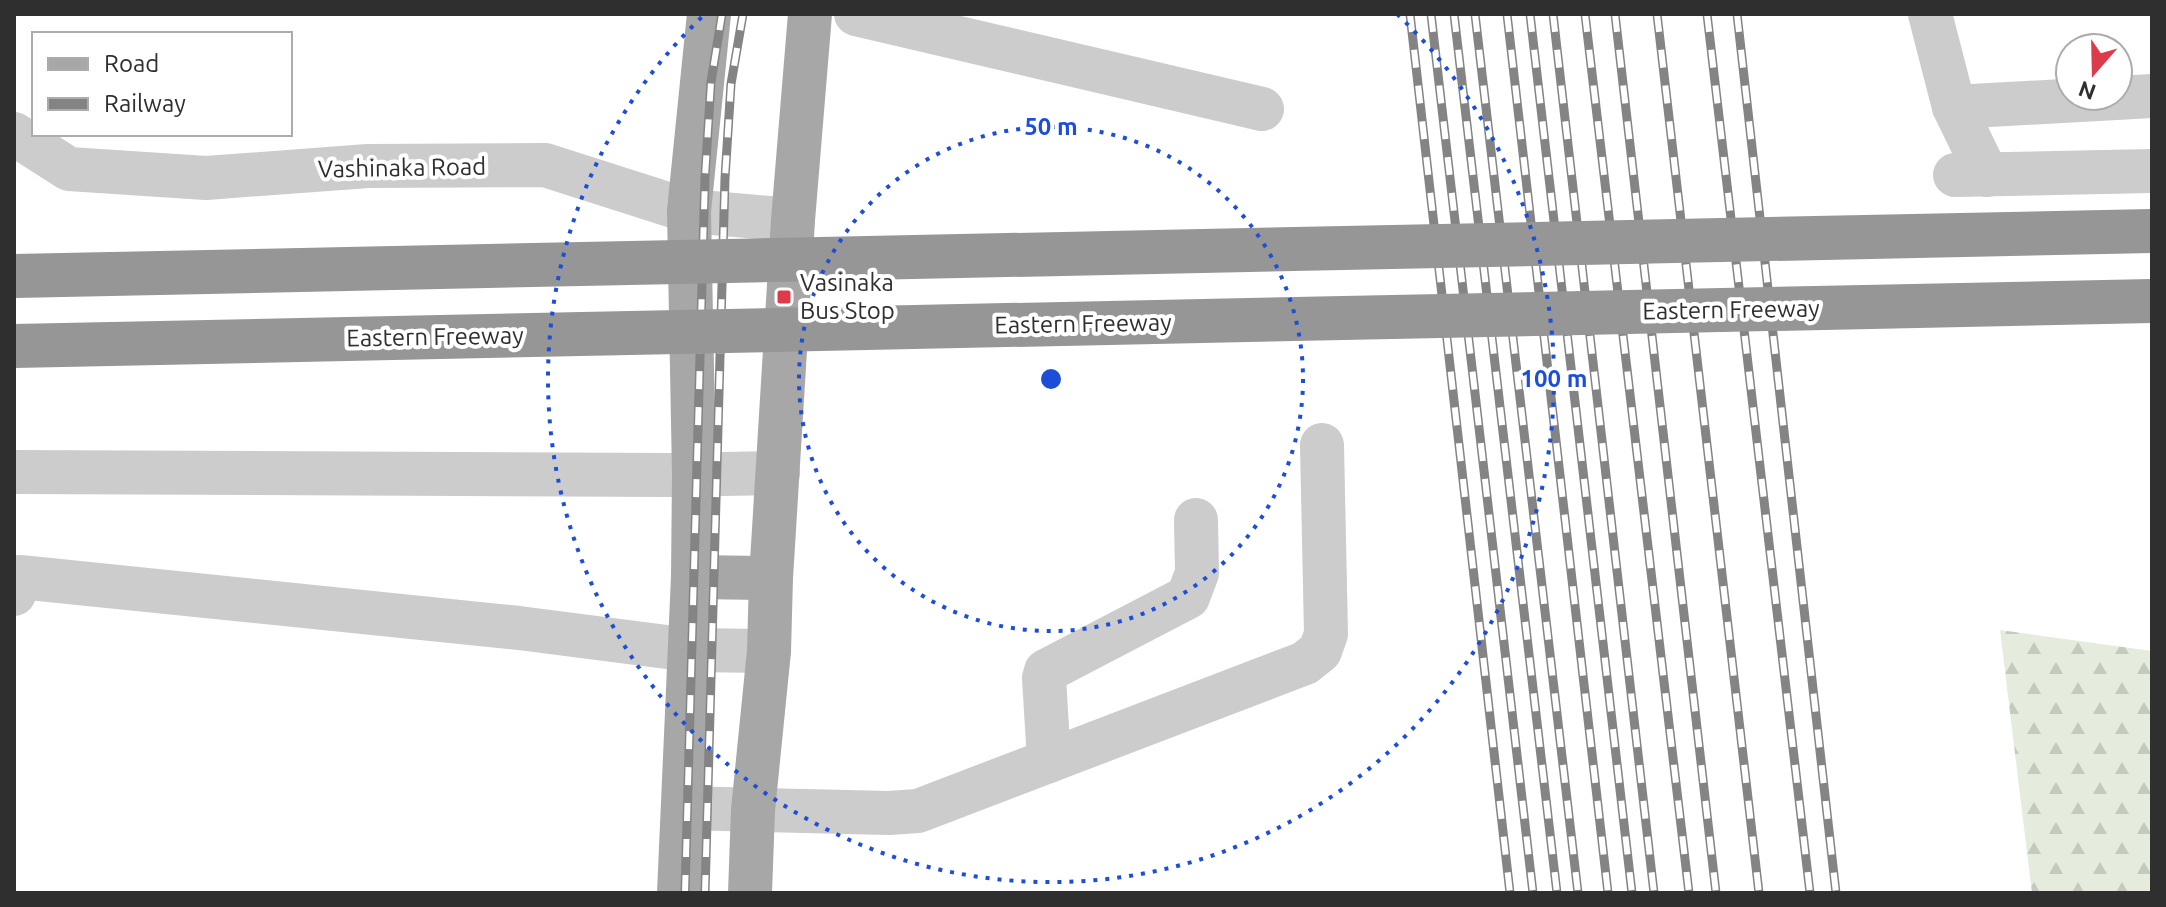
<svg xmlns="http://www.w3.org/2000/svg" width="2166" height="907" font-family="Ubuntu,sans-serif">
	<style>
		.forest { fill: url(#forest-firs) }
		.lines { fill: none; stroke-linecap: round; stroke-linejoin: round }
		.minor { stroke: #ccc; stroke-width: 44 }
		.major { stroke: #a7a7a7; stroke-width: 44 }
		.rail-casing { stroke: #848484; stroke-width: 9 }
		.rail { stroke: #fff; stroke-width: 6; stroke-dasharray: 18; stroke-linecap: butt }
		.highway-bridge { stroke: #969696; stroke-width: 44 }
		.ring { fill: none; stroke: #1d4ed8; stroke-width: 4; stroke-dasharray: 4 8 }
		.poi-dot { fill: #dd3a4b; stroke: #fff; stroke-width: 3 }
		.labels { text-anchor: middle; stroke-width: 8; stroke-linejoin: round; paint-order: stroke }
		.street-label { font-size: 24px; fill: #2f2f2f; stroke: #fff }
		.poi-label { font-size: 24px; fill: #2f2f2f; stroke: #fff; text-anchor: start }
		.centre { fill: #1d4ed8; stroke: #fff; stroke-width: 4 }
		.ring-label { font-size: 24px; text-anchor: middle; font-weight: bold; fill: #1d4ed8; stroke: #fff; stroke-width: 8; stroke-linejoin: round; paint-order: stroke }
	</style>
	<defs>
		<pattern id="forest-firs" width="22" height="20" patternUnits="userSpaceOnUse" patternTransform="scale(2)"><rect width="22" height="20" fill="#e5ebdd"/><path d="M5 1l3.5 6h-7zM16 11l3.5 6h-7z" fill="#c5cabe"/></pattern>
	</defs>
	<rect width="100%" height="100%" fill="#fff"/>
	<polygon class="forest" points="2000,630 2152,651 2152,893 2032,893"/>
	<g class="lines">
		<g class="minor">
			<polyline points="856,14 1262,109"/>
			<polyline points="1930,14 1954,107 1987,175"/>
			<polyline points="1954,107 2152,96"/>
			<polyline points="14,134 69,169 206,178 368,166 545,165 689,211 793,220"/>
			<polyline points="1955,175 2152,171"/>
			<polyline points="14,472 670,475 778,473"/>
			<polyline points="14,594 20,577 519,628 690,650 769,651"/>
			<polyline points="1049,761 1044,678 1046,671 1188,597 1197,573 1196,520"/>
			<polyline points="683,808 889,813 918,811 1305,663 1320,651 1326,634 1322,445"/>
		</g>
		<g class="major">
			<polyline points="693,577 771,578"/>
			<polyline points="679,893 693,577 694,474 689,211 709,14"/>
			<polyline points="750,893 753,810 769,651 771,578 793,220 810,14"/>
		</g>
		<defs>
			<g id="rail">
				<polyline points="1410,14 1510,893"/>
				<polyline points="1431,14 1533,893"/>
				<polyline points="1454,14 1557,893"/>
				<polyline points="1475,14 1578,893"/>
				<polyline points="1507,14 1608,893"/>
				<polyline points="1530,14 1632,893"/>
				<polyline points="1553,14 1654,893"/>
				<polyline points="1585,14 1689,893"/>
				<polyline points="1615,14 1716,893"/>
				<polyline points="1657,14 1759,893"/>
				<polyline points="1707,14 1810,893"/>
				<polyline points="1737,14 1836,893"/>
				<polyline points="685,893 705,177 711,82 722,14"/>
				<polyline points="705,893 725,178 731,84 743,14"/>
			</g>
		</defs>
		<use href="#rail" class="rail-casing"/>
		<use href="#rail" class="rail"/>
		<g class="highway-bridge">
			<polyline points="14,276 2152,231"/>
			<polyline points="14,346 2152,301"/>
		</g>
	</g>
	<g class="ring">
		<circle cx="1051" cy="379" r="252"/>
		<path d="M1397 14A503 503 0 1 1 705 14"/>
	</g>
	<rect class="poi-dot" x="776" y="289" width="16" height="16" rx="4"/>
	<g class="labels">
		<g class="street-label">
			<text transform="translate(402 168) rotate(-1)" y="8">Vashinaka Road</text>
			<text transform="translate(1731 310) rotate(-1)" y="8">Eastern Freeway</text>
			<text transform="translate(1083 324) rotate(-1)" y="8">Eastern Freeway</text>
			<text transform="translate(435 337) rotate(-1)" y="8">Eastern Freeway</text>
		</g>
		<g class="poi-label">
			<text x="800" y="291">Vasinaka<tspan x="800" dy="28">Bus Stop</tspan></text>
		</g>
	</g>
	<circle cx="1051" cy="379" r="12" class="centre"/>
	<g class="ring-label">
		<text x="1051" y="135">50 m</text>
		<text x="1554" y="387">100 m</text>
	</g>
	<rect width="2166" height="907" fill="none" stroke="#2f2f2f" stroke-width="32"/>
	<rect x="32" y="32" width="260" height="104" fill="#ffffff" stroke="#acacac" stroke-width="2"/>
	<rect x="48" y="58" width="40" height="12" fill="#a7a7a7" stroke="#acacac" stroke-width="2"/>
	<text x="104" y="72" font-size="24" fill="#2f2f2f">Road</text>
	<rect x="48" y="98" width="40" height="12" fill="#848484" stroke="#acacac" stroke-width="2"/>
	<text x="104" y="112" font-size="24" fill="#2f2f2f">Railway</text>
	<g transform="translate(2094 72) rotate(200)"><circle r="38" fill="#ffffff" stroke="#acacac" stroke-width="2"/>
	<path d="M0-6L14 30L0 20L-14 30Z" fill="#dd3a4b"/>
	<text y="-12" font-size="22" font-weight="bold" text-anchor="middle" fill="#2f2f2f">N</text>
	</g>
</svg>
